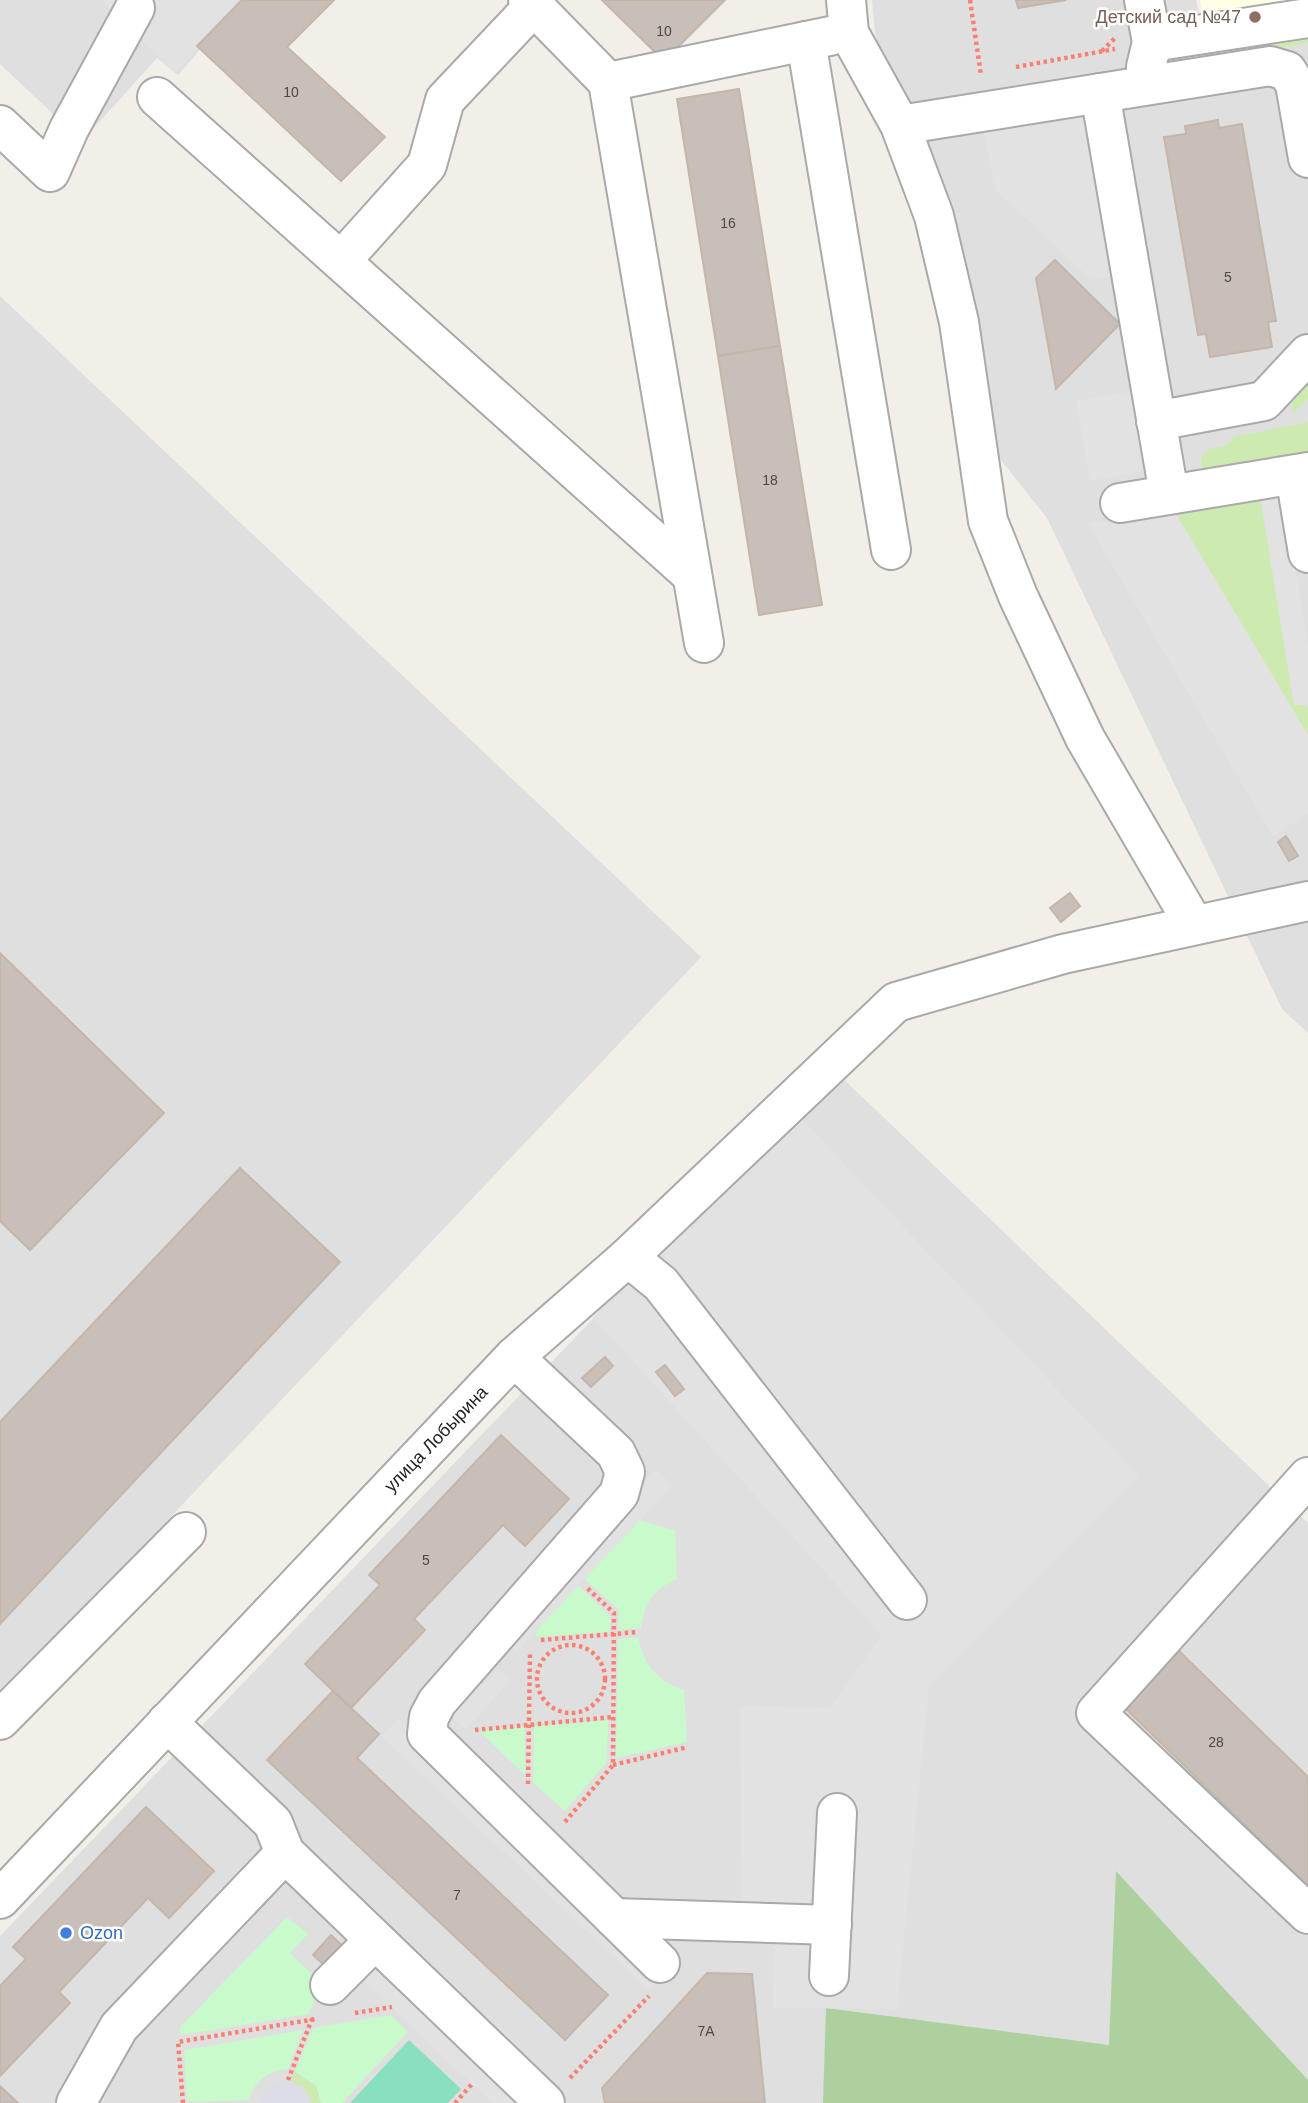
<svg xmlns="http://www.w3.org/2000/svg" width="1308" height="2103" font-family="Arial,sans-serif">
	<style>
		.residential { fill: #e0dfdf }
		.education { fill: #ffffe5 }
		.grass { fill: #cdebb0 }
		.forest { fill: #add19e }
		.park { fill: #c8facc }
		.pitch { fill: #88e0be }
		.parking { fill: #e2e2e2 }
		.plaza { fill: #dddde8 }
		.building { fill: #c7bfb8; stroke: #c4b6ab; stroke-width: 2 }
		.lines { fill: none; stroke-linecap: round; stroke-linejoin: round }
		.minor-casing { stroke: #a9a9a9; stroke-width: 42 }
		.path { stroke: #fa8072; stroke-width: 4.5; stroke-dasharray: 3.5 3.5; stroke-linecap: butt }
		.minor { stroke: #fff; stroke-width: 38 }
		.education-dot { fill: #8d6e63; stroke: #fff; stroke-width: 2.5 }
		.shop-dot { fill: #3f7fe0; stroke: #fff; stroke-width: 2.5 }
		.labels { text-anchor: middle; stroke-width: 5; stroke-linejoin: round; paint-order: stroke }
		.number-label { font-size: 14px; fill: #4b4948 }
		.education-label { font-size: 18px; fill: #785e54; stroke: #fff; text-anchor: end }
		.street-label { font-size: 18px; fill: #222; stroke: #fff }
		.shop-label { font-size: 18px; fill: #366cbe; stroke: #fff; text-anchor: start }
	</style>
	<rect width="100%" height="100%" fill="#f2efe9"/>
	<g class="residential">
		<polygon points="0,0 243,0 178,75 157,58 82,141 0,64"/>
		<polygon points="872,0 1196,0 1209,55 1308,43 1308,1033 1282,1009 1047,518 985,440 933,201 875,33"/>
		<polygon points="0,296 701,957 0,1697"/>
		<polygon points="833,1069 1308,1523 1308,2103 0,2103 0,1936"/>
	</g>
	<polygon class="education" points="1200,0 1308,0 1308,39 1209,55"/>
	<g class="grass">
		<polygon points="1308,39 1308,43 1175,66 1172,61"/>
		<polygon points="1308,380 1308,398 1293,414 1292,399"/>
		<polygon points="1308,420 1308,456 1203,472 1201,457 1209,449 1225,446 1236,436 1305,423"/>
		<polygon points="1260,495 1294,704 1308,707 1308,735 1173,509"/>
		<polygon points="295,2072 316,2086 321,2103 311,2103 310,2098 291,2081"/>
	</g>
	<polygon class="forest" points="1116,1871 1308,2080 1308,2103 823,2103 826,2008 1109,2045"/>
	<g class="park">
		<path d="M640 1520 675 1531 677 1579C654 1589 644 1603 641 1628L618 1630 619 1610 584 1579Z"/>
		<polygon points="578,1585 610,1616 610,1632 536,1637 536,1631"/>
		<path d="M638 1637C644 1664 656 1681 684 1690L687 1742 616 1758 618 1639Z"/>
		<polygon points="608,1720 607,1762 565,1811 533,1783 534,1726"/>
		<polygon points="525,1727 525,1775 479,1731"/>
		<polygon points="287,1917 308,1934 290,1953 321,1983 309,2014 180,2035 180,2027"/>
		<polygon points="391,2015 408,2032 342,2103 321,2103 316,2085 295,2072 313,2028"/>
		<path d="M303 2030 288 2069C267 2071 255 2080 249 2100L187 2102 184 2050Z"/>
	</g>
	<polygon class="pitch" points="409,2040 461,2089 448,2103 350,2103"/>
	<g class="parking">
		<polygon points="101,0 238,0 176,73"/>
		<polygon points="1083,79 1117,276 1092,280 995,189 978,98"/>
		<polygon points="1134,391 1148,470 1090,481 1076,401"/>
		<polygon points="1283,490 1308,646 1308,704 1301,705 1294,705 1260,495"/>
		<polygon points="1173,509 1308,735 1308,814 1273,836 1088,524"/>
		<polygon points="794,1111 1139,1476 929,1686 897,2009 773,2008 775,1909 742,1907 740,1706 830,1708 882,1635 593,1317"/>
		<polygon points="656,1469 673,1485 516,1652 499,1636"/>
		<polygon points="498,1668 511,1680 465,1729 452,1717"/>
		<polygon points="398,1719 665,1973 649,1990 382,1736"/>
		<polygon points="371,1958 521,2103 492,2103 356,1973"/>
	</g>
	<polygon class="plaza" points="283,2080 304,2087 311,2103 260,2103 267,2088"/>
	<g class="building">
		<polygon points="242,0 334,0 287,47 385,137 341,181 197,46"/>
		<polygon points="602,0 725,0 664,61"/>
		<polygon points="1016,0 1066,0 1018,8"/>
		<polygon points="739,89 780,346 718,356 677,99"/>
		<polygon points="1218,120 1219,128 1242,124 1276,321 1268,322 1272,347 1210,357 1206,334 1198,335 1164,137 1186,134 1185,126"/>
		<polygon points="1055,260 1120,324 1056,389 1036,278"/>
		<polygon points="780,346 822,605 759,615 718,356"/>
		<polygon points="1286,836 1298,856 1289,861 1278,842"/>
		<polygon points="1070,893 1080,906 1061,922 1050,908"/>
		<polygon points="0,953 164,1113 30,1250 0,1221"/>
		<polygon points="240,1168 340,1262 0,1624 0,1422"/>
		<polygon points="605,1357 613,1366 591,1387 582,1378"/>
		<polygon points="665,1365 684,1389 675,1396 656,1372"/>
		<polygon points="501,1435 569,1499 525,1546 503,1525 414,1619 425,1630 351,1708 305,1664 380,1585 369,1575"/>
		<polygon points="1179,1651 1308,1777 1308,1886 1124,1707"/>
		<polygon points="333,1691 379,1734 357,1758 608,1995 565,2040 267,1760"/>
		<polygon points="146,1807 214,1871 169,1918 148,1898 59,1992 70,2003 0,2076 0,1986 26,1959 13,1947"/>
		<polygon points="331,1935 349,1952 331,1971 313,1955"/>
		<polygon points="707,1973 752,1974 765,2103 605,2103 602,2088"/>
		<polygon points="0,2086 18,2103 0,2103"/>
	</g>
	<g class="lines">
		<defs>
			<g id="minor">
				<polyline points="528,0 608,82 704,643"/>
				<polyline points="846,0 849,33 900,125 934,216 959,322 988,521 1018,596 1085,738 1193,923"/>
				<polyline points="1144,0 1152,42 1146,67"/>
				<polyline points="806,41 891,550"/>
				<polyline points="1152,42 1308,18"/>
				<polyline points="608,82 830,36"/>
				<polyline points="1100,93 1169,494"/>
				<polyline points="157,97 692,575"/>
				<polyline points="0,125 50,172 69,129 135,8"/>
				<polyline points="900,125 1270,66 1287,71 1295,84 1308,158"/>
				<polyline points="341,261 427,165 445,100 534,6"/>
				<polyline points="1156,421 1264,401 1308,354"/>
				<polyline points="1295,475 1308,553"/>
				<polyline points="1120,503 1308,472"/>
				<polyline points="628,1257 661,1284 907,1600"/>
				<polyline points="514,1357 616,1453 625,1472 619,1494 437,1702 429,1717 427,1734 660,1963"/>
				<polyline points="1308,1477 1096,1713 1308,1914"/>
				<polyline points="0,1720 186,1532"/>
				<polyline points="167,1722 273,1823 285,1853 545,2103"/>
				<polyline points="0,1899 514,1357 628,1257 896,1002 1063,954 1308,901"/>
				<polyline points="614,1918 832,1925"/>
				<polyline points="829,1976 837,1813"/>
				<polyline points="330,1985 375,1940"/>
				<polyline points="76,2103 119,2027 285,1853"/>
			</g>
		</defs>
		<use href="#minor" class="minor-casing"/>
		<g class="path">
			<polyline points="970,0 981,75"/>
			<polyline points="1102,51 1115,38"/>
			<polyline points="1016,67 1115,49"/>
			<polyline points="541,1640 638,1632"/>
			<circle cx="571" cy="1679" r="34"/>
			<polyline points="475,1730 613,1717"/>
			<polyline points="613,1765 688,1747"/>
			<polyline points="528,1784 530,1653"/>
			<polyline points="565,1822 613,1765 614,1613 586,1587"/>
			<polyline points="355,2013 392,2007"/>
			<polyline points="570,2078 649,1996"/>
			<polyline points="288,2080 312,2019"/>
			<polyline points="183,2103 178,2042 316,2019"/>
			<polyline points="455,2103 472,2084"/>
		</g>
		<use href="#minor" class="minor"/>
	</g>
	<circle class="education-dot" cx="1255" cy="17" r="7"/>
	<circle class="shop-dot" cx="66" cy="1933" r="7"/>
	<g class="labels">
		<g class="number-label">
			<text x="664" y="36">10</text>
			<text x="291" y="97">10</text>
			<text x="728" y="228">16</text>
			<text x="1228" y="282">5</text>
			<text x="770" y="485">18</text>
			<text x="426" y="1565">5</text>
			<text x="1216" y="1747">28</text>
			<text x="457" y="1900">7</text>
			<text x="706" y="2036">7А</text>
		</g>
		<g class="education-label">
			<text x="1241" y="23">Детский сад №47</text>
		</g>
		<g class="street-label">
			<text transform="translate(436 1439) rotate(-46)" y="6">улица Лобырина</text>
		</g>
		<g class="shop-label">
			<text x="80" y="1939">Ozon</text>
		</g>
	</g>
</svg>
